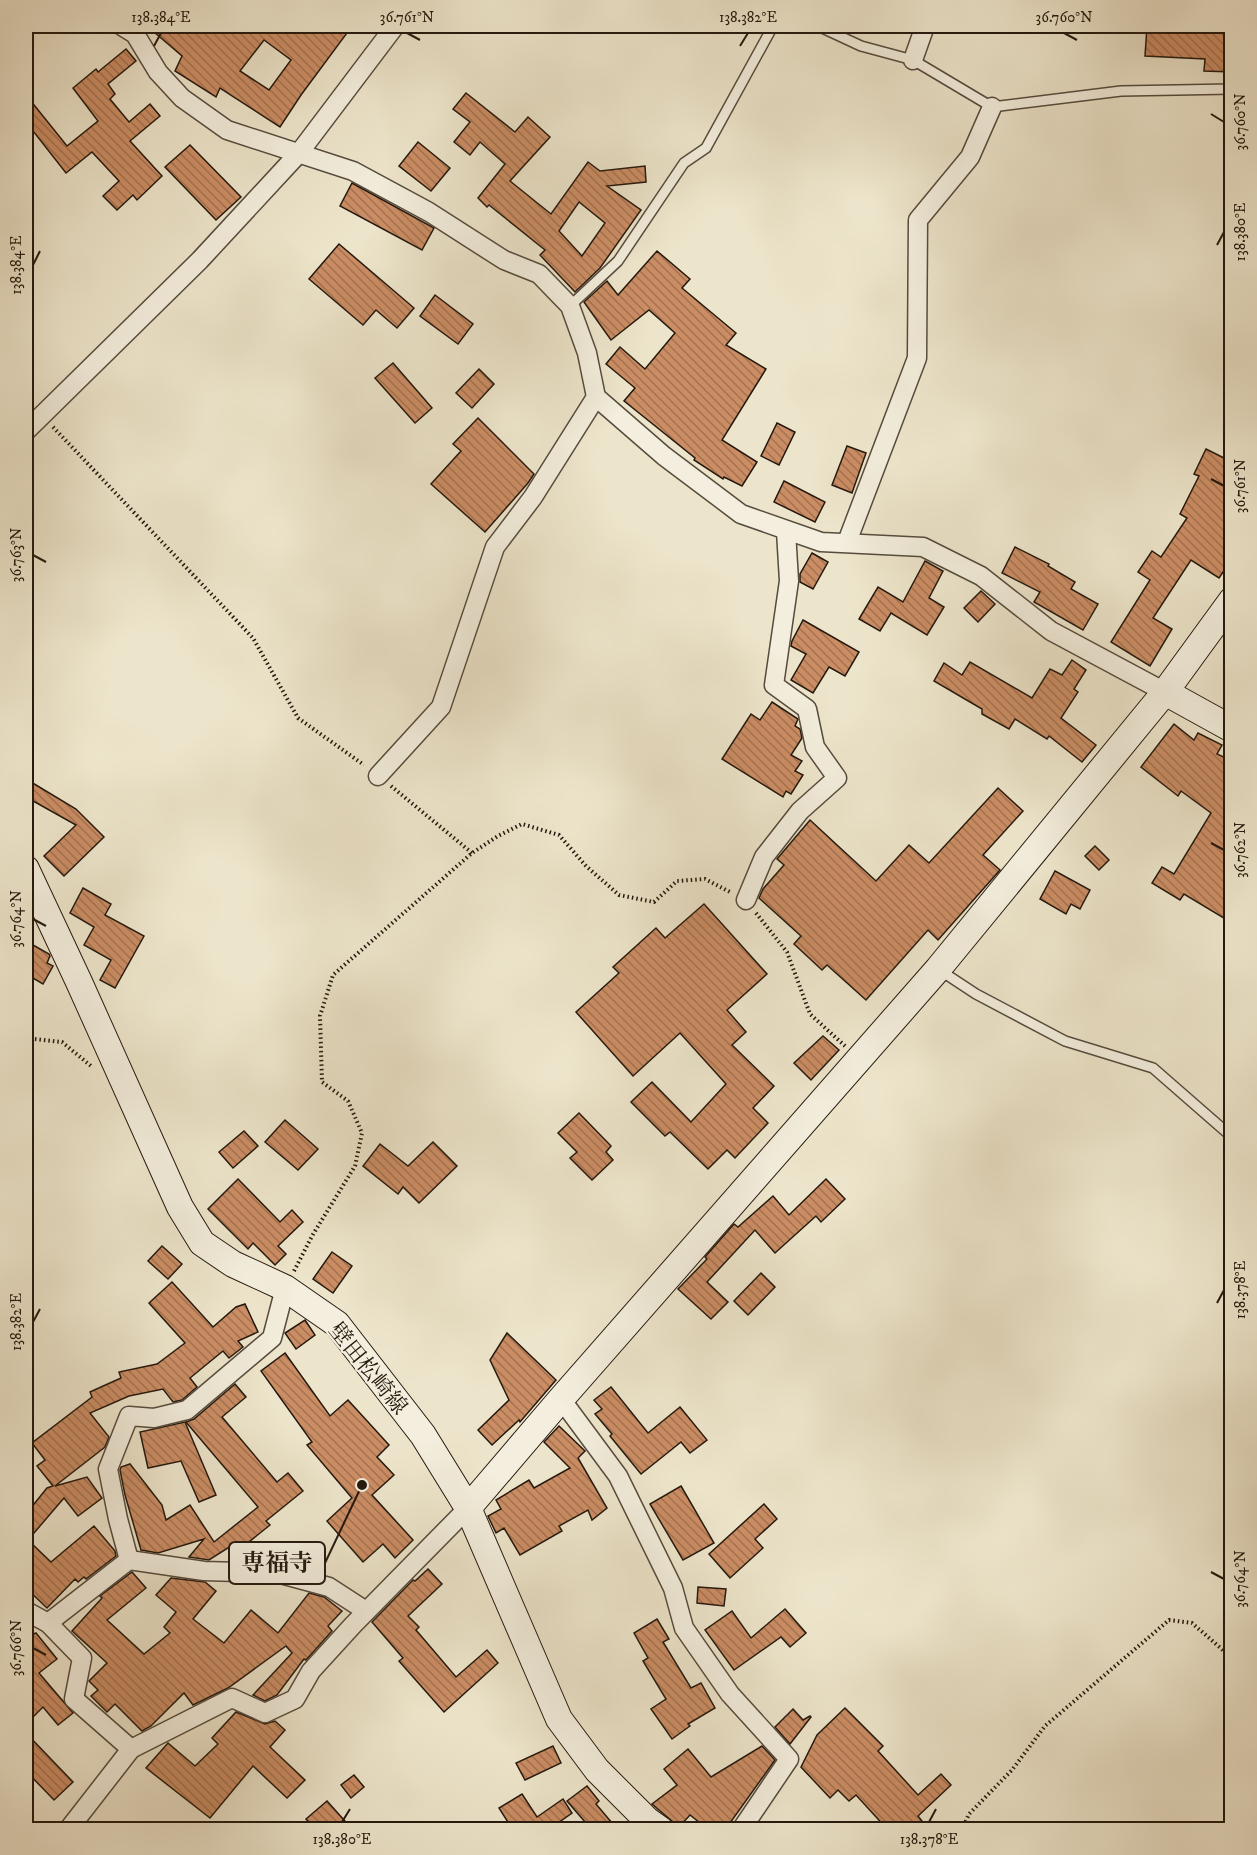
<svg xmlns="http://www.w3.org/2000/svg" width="1257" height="1855" font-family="'IM FELL DW Pica','Noto Serif JP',serif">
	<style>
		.building { fill: url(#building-back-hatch); stroke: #24180e; stroke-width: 1.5; fill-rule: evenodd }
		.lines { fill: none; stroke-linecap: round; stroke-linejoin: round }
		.lane-casing { stroke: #564b3d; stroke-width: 12 }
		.street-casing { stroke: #564b3d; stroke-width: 21 }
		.secondary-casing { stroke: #24180e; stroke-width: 28 }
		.path { stroke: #24180e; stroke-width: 4; stroke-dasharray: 1.5 3; stroke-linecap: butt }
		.lane { stroke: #f3eedd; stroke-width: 9 }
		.street { stroke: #f3eedd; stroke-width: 18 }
		.secondary { stroke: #f3eedd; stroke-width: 26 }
		.ticks { fill: none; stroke: #24180e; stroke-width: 2 }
		.labels { text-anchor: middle; stroke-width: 4.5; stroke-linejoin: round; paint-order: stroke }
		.street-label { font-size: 22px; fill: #24180e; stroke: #f3eedd }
		.leader { fill: none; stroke: #24180e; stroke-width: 2 }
		.callout-dot { fill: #24180e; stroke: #f3eedd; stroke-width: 2 }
		.callout { fill: #f3eedd; stroke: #24180e; stroke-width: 2 }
		.callout-label { font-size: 24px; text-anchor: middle; font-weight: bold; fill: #24180e }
		.neatline { fill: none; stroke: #24180e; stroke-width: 2 }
		.ticks-label { font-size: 15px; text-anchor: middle; fill: #24180e }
	</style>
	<defs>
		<pattern id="building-back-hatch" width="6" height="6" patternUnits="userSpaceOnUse" patternTransform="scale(1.5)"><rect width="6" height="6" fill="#cb8d64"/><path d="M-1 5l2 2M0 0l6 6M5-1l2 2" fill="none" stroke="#a57251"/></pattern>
	</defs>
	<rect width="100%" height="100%" fill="#ede5cb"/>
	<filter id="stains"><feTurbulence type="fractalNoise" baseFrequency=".00333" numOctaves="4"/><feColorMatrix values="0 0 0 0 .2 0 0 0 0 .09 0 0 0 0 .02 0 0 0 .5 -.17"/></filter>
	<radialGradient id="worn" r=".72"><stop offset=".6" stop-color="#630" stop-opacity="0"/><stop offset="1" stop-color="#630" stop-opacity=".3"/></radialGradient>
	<g class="building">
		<path d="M147 26H338L347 33 301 95 280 127 220 88 216 97 175 71 182 56ZM264 40 291 60 269 90 240 71Z"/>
		<polygon points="1147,26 1232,26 1232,72 1204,71 1205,59 1145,56"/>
		<polygon points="126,49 136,61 108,84 115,94 110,99 129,122 150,104 160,116 130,141 162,176 137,200 133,195 117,210 103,196 119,181 92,152 66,173 26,122 26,95 67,146 98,121 73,88 96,69 98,72"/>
		<path d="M466 93 515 132 528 117 550 137 510 181 551 214 588 162 600 171 645 166 646 182 607 186 641 210 600 268 575 292 540 255 545 250 489 205 487 207 478 198 505 164 480 142 470 155 454 142 470 122 453 109ZM579 202 605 223 582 256 559 231Z"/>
		<polygon points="418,142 450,168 431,191 399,166"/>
		<polygon points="190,145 241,197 216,220 165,167"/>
		<polygon points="352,183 434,228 422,250 340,206"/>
		<polygon points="339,244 414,308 397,328 376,310 363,325 309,279"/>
		<polygon points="657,251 690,279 682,288 736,333 726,345 766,369 722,440 757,462 742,486 724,477 723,479 694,460 695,458 624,401 635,388 606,364 620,347 645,369 675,333 649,310 611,340 584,302 607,281 618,295"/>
		<polygon points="435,295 473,324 458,344 420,316"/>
		<polygon points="393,363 432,408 415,423 375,378"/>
		<polygon points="479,369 494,384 472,408 456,393"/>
		<polygon points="478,418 534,474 528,483 485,532 431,484 461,451 453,444"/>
		<polygon points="777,423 795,432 779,465 761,456"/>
		<polygon points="847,446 866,453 852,493 832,485"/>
		<polygon points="1206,449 1232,462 1232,559 1219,578 1191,560 1153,618 1172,629 1150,666 1111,642 1150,580 1138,572 1152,551 1161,557 1187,518 1180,514 1199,476 1194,474"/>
		<polygon points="784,481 825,502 815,522 774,502"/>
		<polygon points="1015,547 1049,564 1048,566 1075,582 1071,589 1098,604 1083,630 1034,602 1040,592 1002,573"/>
		<polygon points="812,553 828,562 813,589 800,582 800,574"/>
		<polygon points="925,561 943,571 929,598 944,607 927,635 891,613 880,631 859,619 878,587 903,602"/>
		<polygon points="981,591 995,604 978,622 964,608"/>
		<polygon points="803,620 859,652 845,676 829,667 813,693 791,680 806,654 791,646 792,641"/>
		<polygon points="1072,660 1086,670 1074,689 1078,692 1061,718 1096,745 1082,762 1049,736 1047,739 1015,719 1009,729 982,714 982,709 934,681 944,663 962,675 970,662 1032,698 1050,669 1062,675"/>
		<polygon points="772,702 798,719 795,726 800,729 802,738 791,755 802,761 795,771 803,775 791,794 786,791 783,797 722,759 751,714 760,720"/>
		<polygon points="1174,724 1194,740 1198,733 1222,745 1217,754 1232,761 1232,923 1184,894 1180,900 1152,883 1162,867 1174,874 1211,813 1181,791 1178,796 1141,767"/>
		<polygon points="26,779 76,809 104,837 64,876 44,856 76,825 26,797"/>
		<polygon points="998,788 1023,811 983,855 1000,870 938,940 928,930 866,1000 827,965 822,970 794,944 801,936 759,898 763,889 784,865 777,859 810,820 876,881 909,845 929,863"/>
		<polygon points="1095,846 1109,860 1099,870 1085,856"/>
		<polygon points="1055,871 1090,890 1080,909 1071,904 1066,914 1040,899"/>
		<polygon points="83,888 111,904 105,915 144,936 115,988 100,980 111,960 84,945 94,927 70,913"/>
		<polygon points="704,904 767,974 727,1010 746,1032 732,1045 774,1086 753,1108 768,1123 735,1158 727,1150 708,1169 670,1132 665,1136 631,1102 652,1082 691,1122 726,1084 680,1033 633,1076 576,1012 619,973 613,967 656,928 665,938"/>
		<polygon points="26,941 49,954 50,956 47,963 53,966 43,984 26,974"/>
		<polygon points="823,1036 839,1050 811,1080 794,1063"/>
		<polygon points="579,1113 611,1146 606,1152 613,1160 592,1180 570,1158 577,1152 558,1133"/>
		<polygon points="285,1120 318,1149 298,1170 265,1142"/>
		<polygon points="244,1131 258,1146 233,1168 219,1152"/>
		<polygon points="433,1142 457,1166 419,1203 403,1187 398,1194 363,1166 380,1144 408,1166"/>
		<polygon points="238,1179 280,1222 292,1210 303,1222 278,1246 286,1254 275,1265 253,1243 248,1249 208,1209"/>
		<polygon points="826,1179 845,1199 821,1222 816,1216 775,1253 755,1230 707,1282 728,1302 711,1319 678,1289 707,1259 705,1257 734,1224 738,1227 773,1196 789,1215"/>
		<polygon points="162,1246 182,1264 168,1279 148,1261"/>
		<polygon points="332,1252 352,1266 333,1293 313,1279"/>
		<polygon points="761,1273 775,1287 748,1315 734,1301"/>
		<polygon points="172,1282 213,1327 236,1307 245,1304 258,1332 238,1341 243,1347 229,1358 223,1351 190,1378 197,1387 182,1400 173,1402 163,1389 129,1396 90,1413 109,1437 105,1447 55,1486 87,1477 102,1498 78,1516 64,1498 28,1540 51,1562 94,1526 115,1551 116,1556 86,1579 84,1577 78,1582 75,1579 47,1608 26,1588 26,1514 47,1488 53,1486 37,1466 45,1460 32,1443 92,1397 90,1392 121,1378 119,1372 157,1364 185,1343 149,1303"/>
		<polygon points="305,1320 315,1335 296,1349 285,1333"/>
		<polygon points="507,1333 556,1380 520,1422 519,1420 492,1445 478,1430 509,1400 490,1360"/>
		<polygon points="285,1353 330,1416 348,1400 389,1445 377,1457 394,1475 372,1495 413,1540 395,1558 383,1544 363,1562 327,1521 352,1498 307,1445 312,1442 261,1371"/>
		<polygon points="235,1384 246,1397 222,1417 277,1482 288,1473 303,1491 266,1521 270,1525 239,1550 234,1544 209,1560 189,1557 204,1539 158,1553 141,1550 125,1495 120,1470 121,1467 130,1464 162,1505 166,1520 190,1505 214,1542 258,1507 186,1422 194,1419"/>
		<polygon points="611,1387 648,1433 680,1407 707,1440 690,1453 681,1442 641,1474 610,1436 612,1434 595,1414 602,1409 594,1400"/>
		<polygon points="185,1422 216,1495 199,1502 181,1461 148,1468 140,1432"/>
		<polygon points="559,1426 585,1451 578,1458 607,1508 592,1520 588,1510 559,1526 562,1531 520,1555 504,1528 496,1533 488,1516 501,1509 496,1500 529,1480 534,1488 570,1468 544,1442"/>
		<polygon points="681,1486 714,1543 683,1560 650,1504"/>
		<polygon points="764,1504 777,1519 755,1539 763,1548 730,1578 709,1554"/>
		<polygon points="428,1569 442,1584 408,1616 419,1627 416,1630 456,1677 487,1650 498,1663 444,1712 399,1661 403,1658 372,1622 412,1581 413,1580 415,1581"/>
		<polygon points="132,1572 146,1588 107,1620 144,1654 170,1633 164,1627 176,1612 156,1595 171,1578 205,1582 216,1591 193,1619 224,1643 251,1610 278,1633 309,1593 324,1597 342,1611 328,1626 332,1631 306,1660 304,1659 277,1695 265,1701 253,1695 292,1653 286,1646 228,1688 193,1705 184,1693 151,1726 142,1731 115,1704 107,1712 91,1696 98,1690 89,1681 107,1663 72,1631 102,1598 100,1596"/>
		<polygon points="698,1587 726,1589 724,1606 697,1603"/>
		<polygon points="785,1609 806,1633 790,1647 781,1637 734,1670 705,1630 732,1611 751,1638"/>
		<polygon points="657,1619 669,1639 663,1642 691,1688 701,1683 715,1708 688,1724 690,1726 672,1739 651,1709 666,1699 643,1661 648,1658 634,1633"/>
		<polygon points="36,1633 57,1659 39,1673 73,1713 58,1725 43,1707 26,1724 26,1637"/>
		<polygon points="845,1708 883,1746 878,1751 918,1795 941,1774 951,1785 918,1816 929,1830 888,1830 856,1795 849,1801 838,1790 830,1798 801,1767 817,1735"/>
		<polygon points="793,1709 803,1720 810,1716 811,1717 790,1744 775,1727"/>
		<polygon points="236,1712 265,1724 275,1721 285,1730 270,1747 305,1780 287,1798 253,1766 210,1818 146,1768 168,1743 195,1766 218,1744 212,1738"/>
		<polygon points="26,1733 73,1782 54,1800 26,1771"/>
		<polygon points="553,1746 561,1763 525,1780 516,1763"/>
		<polygon points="762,1746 775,1760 725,1830 709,1830 690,1815 679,1827 652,1804 677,1785 664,1769 688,1749 711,1777"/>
		<polygon points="354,1775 364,1787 351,1798 341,1785"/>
		<polygon points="587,1786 599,1801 596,1804 618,1830 592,1830 567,1801"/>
		<polygon points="522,1794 537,1817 563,1799 572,1813 548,1830 513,1830 499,1808"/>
		<polygon points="327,1801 353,1830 316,1830 306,1819"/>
	</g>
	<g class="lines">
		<defs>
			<g id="lane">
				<polyline points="818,26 861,46 913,60 992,107 1121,91 1232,89"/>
				<polyline points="570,306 618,261 684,163 706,148 773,26"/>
				<polyline points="938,969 976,994 1065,1041 1153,1068 1232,1137"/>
			</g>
			<g id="street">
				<polyline points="122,26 135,34 158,72 182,98 227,130 353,171 429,212 504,260 539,274 570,306 587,353 596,397 664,456 741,514 821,542 923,547 981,576 1051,631 1165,692"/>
				<polyline points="913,60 925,26"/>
				<polyline points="26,431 200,260 299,153 395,26"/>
				<polyline points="847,542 917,358 918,220 970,157 992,107"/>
				<polyline points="378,776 441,707 495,547 533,497 596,397"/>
				<polyline points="746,900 764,857 800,811 837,778 815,747 807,709 774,685 789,581 786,531"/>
				<polyline points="561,1399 618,1476 673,1588 684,1628 730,1694 789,1759 741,1830"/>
				<polyline points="129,1560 118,1519 108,1469 129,1416 154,1418 187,1410 272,1338 285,1288"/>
				<polyline points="26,1611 48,1623 82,1658 74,1699 131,1749"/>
				<polyline points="48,1623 129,1560 204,1571 277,1573 329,1587 366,1611"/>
				<polyline points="68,1830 131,1749 232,1698 265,1713 295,1699 311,1671 353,1625 468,1508"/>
			</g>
			<g id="secondary">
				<polyline points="1165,692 1232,729"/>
				<polyline points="26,869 79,982 180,1207 202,1243 233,1264 285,1288 337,1324 423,1435 468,1508 559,1719 597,1770 647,1820 661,1830"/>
				<polyline points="468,1508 561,1399 938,969 1165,692 1232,600"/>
			</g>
		</defs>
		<use href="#lane" class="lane-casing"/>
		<use href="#street" class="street-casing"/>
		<use href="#secondary" class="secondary-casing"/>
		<g class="path">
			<polyline points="53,427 253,638 298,718 364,765"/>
			<polyline points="391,786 472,853"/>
			<polyline points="756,913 787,952 810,1014 845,1046"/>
			<polyline points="26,1038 62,1042 91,1066"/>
			<polyline points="294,1271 312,1236 355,1166 362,1133 348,1101 322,1082 320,1016 333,975 472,853 498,836 522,824 559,835 586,866 619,895 654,902 677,881 705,879 730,892"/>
			<polyline points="962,1830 969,1814 1012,1770 1045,1726 1169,1620 1192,1623 1232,1658"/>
		</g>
		<use href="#lane" class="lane"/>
		<use href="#street" class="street"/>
		<use href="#secondary" class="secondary"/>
	</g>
	<path class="ticks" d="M407 33 420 40M1064 33 1077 40M154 46 161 33M740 46 748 33M1211 114 1224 122M1217 245 1224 232M33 265 40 251M1211 479 1224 486M33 555 46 562M1211 843 1224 850M33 919 46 926M1217 1303 1224 1290M33 1322 40 1309M1211 1572 1224 1579M33 1648 46 1655M342 1822 350 1809M929 1822 936 1809"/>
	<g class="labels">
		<g class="street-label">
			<text transform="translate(369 1368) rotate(51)" y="8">壁田松崎線</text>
		</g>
	</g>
	<path class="leader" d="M362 1485L325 1563"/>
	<circle class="callout-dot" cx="362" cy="1485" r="6"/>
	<rect class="callout" x="229" y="1542" width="96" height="42" rx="6"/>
	<g class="callout-label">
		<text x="277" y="1571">専福寺</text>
	</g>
	<rect width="1257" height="1855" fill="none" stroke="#ede5cb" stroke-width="66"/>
	<rect x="33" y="33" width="1191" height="1789" class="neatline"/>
	<g class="ticks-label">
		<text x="161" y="22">138.384°E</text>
		<text x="407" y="22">36.761°N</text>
		<text x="748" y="22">138.382°E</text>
		<text x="1064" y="22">36.760°N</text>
		<text transform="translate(1240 122) rotate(-90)" y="5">36.760°N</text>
		<text transform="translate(1240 232) rotate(-90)" y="5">138.380°E</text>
		<text transform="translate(16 265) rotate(-90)" y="5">138.384°E</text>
		<text transform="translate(1240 486) rotate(-90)" y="5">36.761°N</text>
		<text transform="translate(16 555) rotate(-90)" y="5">36.763°N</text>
		<text transform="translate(1240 850) rotate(-90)" y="5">36.762°N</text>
		<text transform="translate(16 919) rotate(-90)" y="5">36.764°N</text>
		<text transform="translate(1240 1290) rotate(-90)" y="5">138.378°E</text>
		<text transform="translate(16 1322) rotate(-90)" y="5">138.382°E</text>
		<text transform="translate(1240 1579) rotate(-90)" y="5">36.764°N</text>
		<text transform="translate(16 1648) rotate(-90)" y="5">36.766°N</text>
		<text x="342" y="1844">138.380°E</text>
		<text x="929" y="1844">138.378°E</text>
	</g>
	<rect width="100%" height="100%" filter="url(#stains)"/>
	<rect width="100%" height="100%" fill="url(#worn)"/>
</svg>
